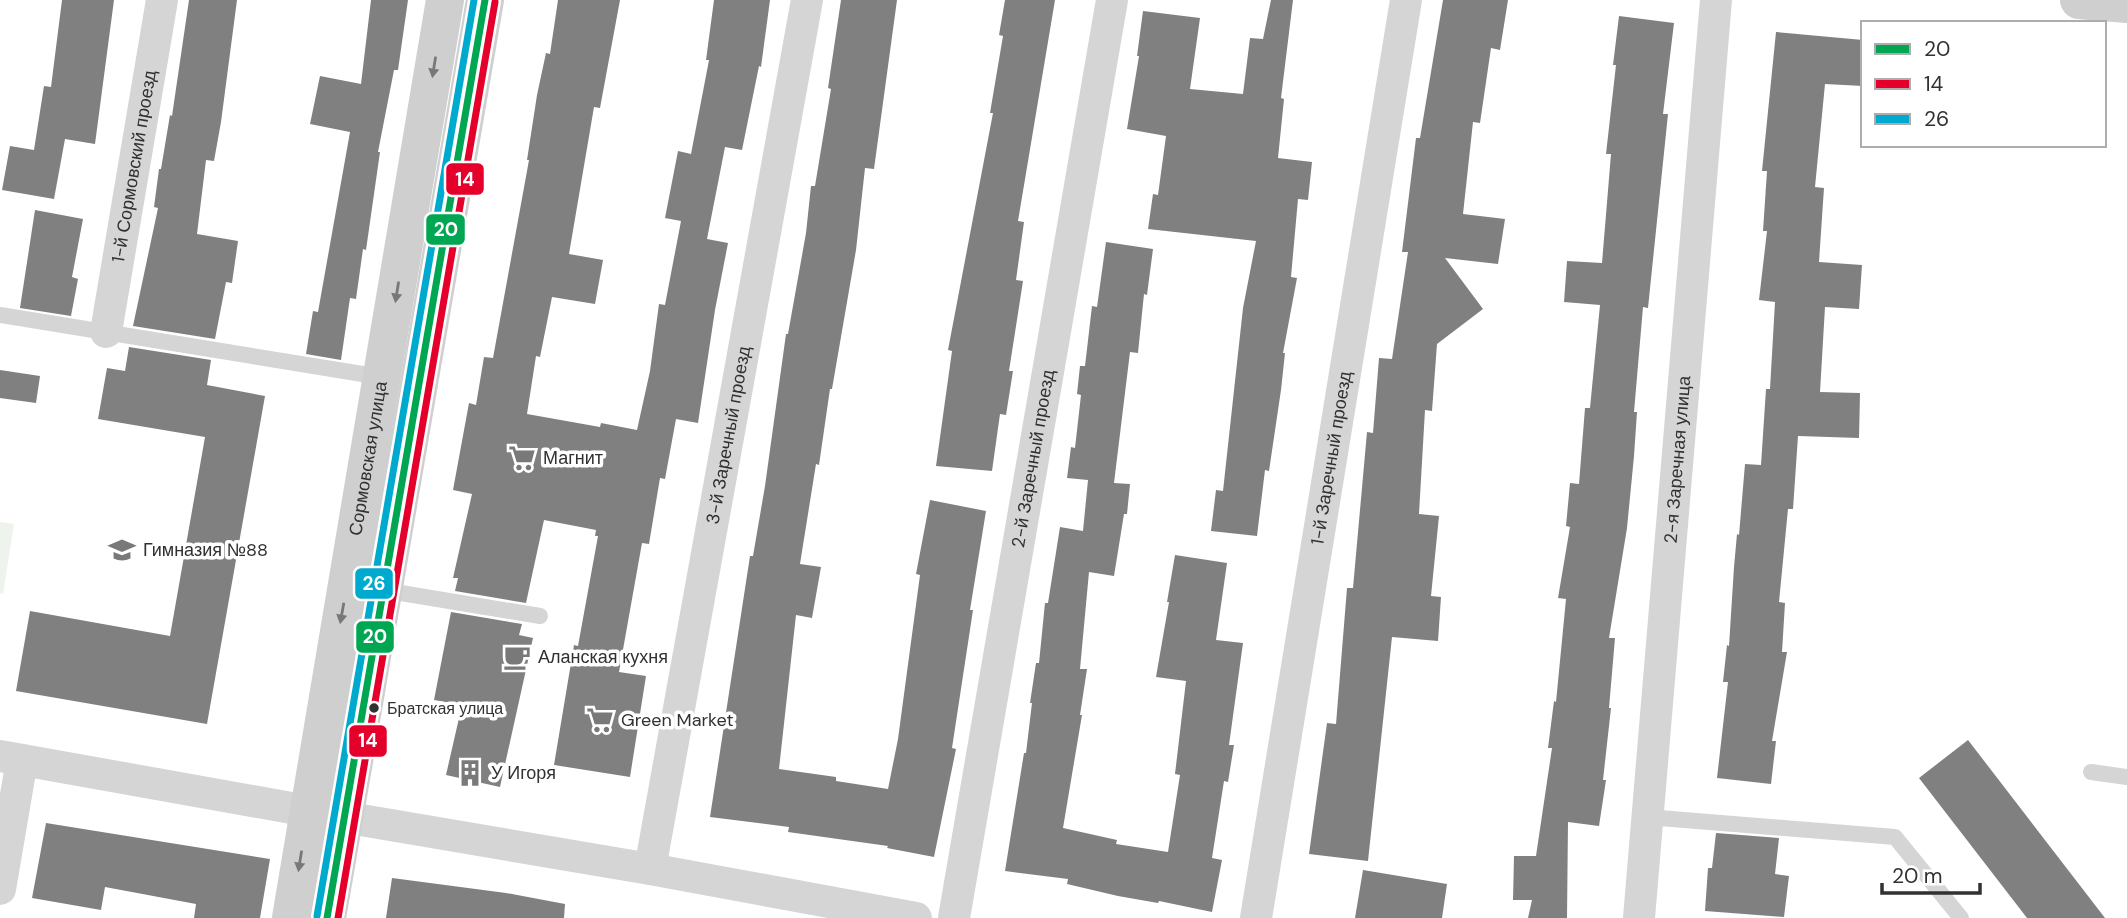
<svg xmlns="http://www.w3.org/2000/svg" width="2127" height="918" font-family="'DM Sans',sans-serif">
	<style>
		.green { fill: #eff3ed }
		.building { fill: #808080 }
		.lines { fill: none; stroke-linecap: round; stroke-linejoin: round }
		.service { stroke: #d5d5d5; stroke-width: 16 }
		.minor { stroke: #d5d5d5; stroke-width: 32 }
		.secondary { stroke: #cfcfcf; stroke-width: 38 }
		.bus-1-casing { stroke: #fff; stroke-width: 12 }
		.bus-2-casing { stroke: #fff; stroke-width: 12 }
		.bus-3-casing { stroke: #fff; stroke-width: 12 }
		.bus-1 { stroke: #00a651; stroke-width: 7 }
		.bus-2 { stroke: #e4002b; stroke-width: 7 }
		.bus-3 { stroke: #00a9ce; stroke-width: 7 }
		.oneway { fill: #787878 }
		.bus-dot { fill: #313131; stroke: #fff; stroke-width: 2.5 }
		.labels { text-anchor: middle; stroke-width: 7; stroke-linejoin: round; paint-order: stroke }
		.bus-label { font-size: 16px; fill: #313131; stroke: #fff; text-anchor: start }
		.street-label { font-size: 18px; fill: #313131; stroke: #fff }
		.poi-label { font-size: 18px; fill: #313131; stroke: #fff; text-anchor: start }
		.line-badge { stroke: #fff; stroke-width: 2.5 }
		.badge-label { font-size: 19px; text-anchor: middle; font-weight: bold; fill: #fff }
	</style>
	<rect width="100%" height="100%" fill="#fff"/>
	<polygon class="green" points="0,522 14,524 3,594 0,593"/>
	<g class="building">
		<polygon points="62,0 114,0 95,144 65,139 54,199 2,190 10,146 34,150 44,86 51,87"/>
		<polygon points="189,0 237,0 221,122 214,161 206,160 197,234 238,241 232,283 226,282 215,339 133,326 158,208 154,207 159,169 161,169 170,115 172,116"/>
		<polygon points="371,0 408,0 398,70 394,70 378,152 380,152 366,250 363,249 356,299 350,298 341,360 306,354 313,311 318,312 350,132 310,124 320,76 361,84"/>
		<polygon points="558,0 620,0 600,108 594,107 569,254 603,260 595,304 552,297 540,357 536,356 527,414 600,427 601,423 637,430 650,371 659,304 665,305 681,221 665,218 678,151 691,154 709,60 706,60 714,0 770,0 761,67 759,66 742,150 725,147 707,239 728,243 715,310 698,423 676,419 665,479 660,478 649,544 642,543 619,672 646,676 630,777 554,765 574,645 578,646 598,536 595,536 596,530 544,520 526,603 455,591 458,578 453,578 472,494 453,490 469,403 476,405 484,357 493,358 529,160 527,160 537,95 546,53 550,54"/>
		<polygon points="841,0 897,0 874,169 865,168 856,250 832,389 830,389 819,465 816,464 800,564 821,567 812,618 796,615 779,769 836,777 836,781 888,789 898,739 920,575 916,574 930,500 986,511 970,610 973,610 952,748 956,749 934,857 887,848 888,846 788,832 789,827 710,817 750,556 753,556 765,486 786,334 788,334 806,233 811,186 815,186 831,89 828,88"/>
		<polygon points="1005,0 1055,0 1018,221 1024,222 1016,280 1023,281 1009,371 1013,371 1006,415 1000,414 992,471 936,466 952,351 948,350 993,113 990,113 1003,36 999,35"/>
		<polygon points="1271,0 1293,0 1281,98 1284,99 1278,158 1312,162 1308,200 1298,199 1291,277 1297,278 1283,353 1285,353 1281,390 1269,471 1265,470 1257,536 1211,531 1216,490 1223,491 1243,308 1256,241 1148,229 1153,194 1158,195 1166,136 1127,129 1139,56 1137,56 1143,11 1200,18 1190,89 1243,94 1250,38 1263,39"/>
		<polygon points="1443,0 1508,0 1500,50 1491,48 1480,123 1473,122 1463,214 1505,219 1498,264 1445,258 1483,309 1437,344 1432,411 1425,410 1419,514 1439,516 1431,596 1441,597 1438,641 1392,637 1368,861 1309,854 1327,723 1336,724 1347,588 1353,588 1367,432 1373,433 1379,358 1392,359 1408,252 1402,252 1416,138 1420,138"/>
		<polygon points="1619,16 1674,23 1663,114 1668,114 1648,308 1643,307 1634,412 1637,412 1634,456 1627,528 1609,638 1615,638 1609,708 1611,708 1603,780 1606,780 1599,826 1568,822 1567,918 1528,918 1532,900 1513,900 1514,856 1536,856 1552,748 1548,748 1554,701 1556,702 1566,599 1558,598 1570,527 1566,526 1570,483 1579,484 1585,408 1590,408 1600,305 1564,302 1567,261 1602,263 1611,154 1606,154 1616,65 1613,65"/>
		<polygon points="1776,32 1863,40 1863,86 1825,84 1815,187 1824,188 1819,262 1862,265 1859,309 1825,307 1820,392 1860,393 1859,438 1798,436 1793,509 1788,509 1779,602 1785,603 1782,652 1787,652 1772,741 1776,741 1771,784 1717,778 1728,682 1723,682 1727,645 1729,646 1734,567 1737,534 1739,535 1745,464 1761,465 1766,389 1770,389 1775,302 1759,300 1767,231 1763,231 1767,171 1762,171"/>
		<polygon points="35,210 83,219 72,277 78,279 71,316 20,308"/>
		<polygon points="1106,242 1153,249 1147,295 1144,294 1138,353 1130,352 1114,483 1130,484 1127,514 1124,514 1114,576 1089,572 1080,669 1087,669 1080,715 1082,715 1063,828 1117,840 1116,844 1168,852 1180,775 1175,774 1186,681 1156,677 1169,602 1167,602 1175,555 1227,563 1216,640 1243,643 1229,745 1234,745 1228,782 1224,781 1212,858 1222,860 1212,912 1159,901 1158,903 1118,896 1067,884 1068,879 1005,871 1024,753 1026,753 1032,703 1030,703 1036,663 1039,663 1045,603 1048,603 1060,527 1083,531 1088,480 1067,478 1071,447 1075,448 1081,395 1077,394 1080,366 1085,366 1092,306 1097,307"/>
		<polygon points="129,347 211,360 207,385 265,396 207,724 16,691 30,611 170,636 205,437 98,419 107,368 125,371"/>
		<polygon points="0,370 40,376 36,403 0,398"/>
		<polygon points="451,612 522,624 519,635 533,638 500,787 446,775 462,705 434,700"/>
		<polygon points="1968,740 2105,918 2027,918 1919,778"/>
		<polygon points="46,823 270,859 260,918 194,918 196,904 105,887 101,910 32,898"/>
		<polygon points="1716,833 1779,838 1775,874 1789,876 1784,917 1705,911 1708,868 1712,868"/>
		<polygon points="1363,870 1447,884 1442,918 1355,918"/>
		<polygon points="392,878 506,893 565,904 564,918 386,918"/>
	</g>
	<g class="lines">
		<g class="service">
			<polyline points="0,315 381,377"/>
			<polyline points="383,590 540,616"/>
			<polyline points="2091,772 2127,777"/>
			<polyline points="1647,817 1895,837 1961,918"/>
		</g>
		<g class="minor">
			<path id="s1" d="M106 332 162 0"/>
			<polyline points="0,756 308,811 650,869 916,918"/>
			<path id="s2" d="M650 869 807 0"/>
			<polyline points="0,889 22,760"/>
			<path id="s3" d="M954 918 1112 0"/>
			<path id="s4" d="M1256 918 1406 0"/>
			<path id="s5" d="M1639 918 1716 0"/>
		</g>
		<g class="secondary">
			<polyline points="2079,0 2127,4"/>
			<path id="s6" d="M291 918 445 0"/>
			<polyline points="327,918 485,0"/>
		</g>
		<defs>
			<polyline id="bus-1" points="327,918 485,0"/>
			<polyline id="bus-2" points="338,918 495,2"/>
			<polyline id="bus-3" points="317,916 474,0"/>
		</defs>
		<use href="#bus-1" class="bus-1-casing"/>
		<use href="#bus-2" class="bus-2-casing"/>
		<use href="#bus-3" class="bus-3-casing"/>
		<use href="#bus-1" class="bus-1"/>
		<use href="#bus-2" class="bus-2"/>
		<use href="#bus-3" class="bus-3"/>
	</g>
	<defs><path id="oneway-solid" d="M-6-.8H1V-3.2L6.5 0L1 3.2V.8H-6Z" transform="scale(1.75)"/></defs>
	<g class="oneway">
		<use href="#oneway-solid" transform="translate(434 67) rotate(99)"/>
		<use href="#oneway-solid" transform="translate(397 292) rotate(99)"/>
		<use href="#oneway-solid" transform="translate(342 613) rotate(100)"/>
		<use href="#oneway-solid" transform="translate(300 861) rotate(99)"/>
	</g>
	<defs>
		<symbol id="supermarket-bare" viewBox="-9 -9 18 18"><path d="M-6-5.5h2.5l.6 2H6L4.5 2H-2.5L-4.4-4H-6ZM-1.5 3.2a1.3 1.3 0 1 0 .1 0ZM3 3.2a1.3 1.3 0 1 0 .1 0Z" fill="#797979" stroke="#fff" stroke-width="2.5" paint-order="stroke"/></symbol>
		<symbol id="school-bare" viewBox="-9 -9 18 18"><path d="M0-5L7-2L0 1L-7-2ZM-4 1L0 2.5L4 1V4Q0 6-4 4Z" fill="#797979" stroke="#fff" stroke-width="2.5" paint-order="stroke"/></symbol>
		<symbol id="cafe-bare" viewBox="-9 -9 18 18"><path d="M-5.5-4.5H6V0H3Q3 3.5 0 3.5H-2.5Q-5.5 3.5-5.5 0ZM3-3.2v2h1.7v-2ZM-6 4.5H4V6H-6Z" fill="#797979" stroke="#fff" stroke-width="2.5" paint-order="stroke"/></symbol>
		<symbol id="building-bare" viewBox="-9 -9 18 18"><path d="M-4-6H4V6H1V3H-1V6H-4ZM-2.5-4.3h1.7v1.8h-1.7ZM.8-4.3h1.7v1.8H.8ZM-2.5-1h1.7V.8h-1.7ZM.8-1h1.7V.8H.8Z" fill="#797979" stroke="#fff" stroke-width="2.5" paint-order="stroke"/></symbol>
	</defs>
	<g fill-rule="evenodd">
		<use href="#supermarket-bare" x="503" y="439" width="38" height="38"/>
		<use href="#school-bare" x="103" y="531" width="38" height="38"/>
		<use href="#cafe-bare" x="498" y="638" width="38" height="38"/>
		<use href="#supermarket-bare" x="581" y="701" width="38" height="38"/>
		<use href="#building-bare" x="451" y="754" width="38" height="38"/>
	</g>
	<circle class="bus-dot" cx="374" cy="708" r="6"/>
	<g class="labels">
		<g class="bus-label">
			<text x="387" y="714">Братская улица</text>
		</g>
		<g class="street-label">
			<text dy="6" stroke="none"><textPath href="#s1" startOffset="168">1-й Сормовский проезд</textPath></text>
			<text dy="6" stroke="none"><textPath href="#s2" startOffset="441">3-й Заречный проезд</textPath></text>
			<text dy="6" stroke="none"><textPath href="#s6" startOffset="466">Сормовская улица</textPath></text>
			<text dy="6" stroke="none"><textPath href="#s3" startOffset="466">2-й Заречный проезд</textPath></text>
			<text dy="6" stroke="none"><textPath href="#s4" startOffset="466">1-й Заречный проезд</textPath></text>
			<text dy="6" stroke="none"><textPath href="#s5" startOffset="460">2-я Заречная улица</textPath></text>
		</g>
		<g class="poi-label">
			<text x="543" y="464">Магнит</text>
			<text x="143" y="556">Гимназия №88</text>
			<text x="538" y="663">Аланская кухня</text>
			<text x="621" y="726">Green Market</text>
			<text x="491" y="779">У Игоря</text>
		</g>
	</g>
	<g class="line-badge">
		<rect x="445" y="162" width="40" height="34" rx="7" fill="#e4002b"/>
		<rect x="425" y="213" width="41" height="33" rx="7" fill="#00a651"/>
		<rect x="354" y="567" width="40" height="33" rx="7" fill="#00a9ce"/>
		<rect x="355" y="620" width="40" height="34" rx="7" fill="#00a651"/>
		<rect x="348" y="724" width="40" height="34" rx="7" fill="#e4002b"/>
	</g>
	<g class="badge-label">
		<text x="465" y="186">14</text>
		<text x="446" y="236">20</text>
		<text x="374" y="590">26</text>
		<text x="375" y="643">20</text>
		<text x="368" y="747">14</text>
	</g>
	<rect x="1861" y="21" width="245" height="126" fill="#ffffff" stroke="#adadad" stroke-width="2"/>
	<rect x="1875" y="44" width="35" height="10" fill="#00a651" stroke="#adadad" stroke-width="2"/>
	<text x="1924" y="56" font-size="21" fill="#313131">20</text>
	<rect x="1875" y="79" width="35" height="10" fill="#e4002b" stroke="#adadad" stroke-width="2"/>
	<text x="1924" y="91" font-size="21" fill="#313131">14</text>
	<rect x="1875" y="114" width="35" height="10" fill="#00a9ce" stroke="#adadad" stroke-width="2"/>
	<text x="1924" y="126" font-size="21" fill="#313131">26</text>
	<path d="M1882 883v10h98v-10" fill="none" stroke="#313131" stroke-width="3.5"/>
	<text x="1892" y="883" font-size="21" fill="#313131" stroke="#ffffff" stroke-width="5" paint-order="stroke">20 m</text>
</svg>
